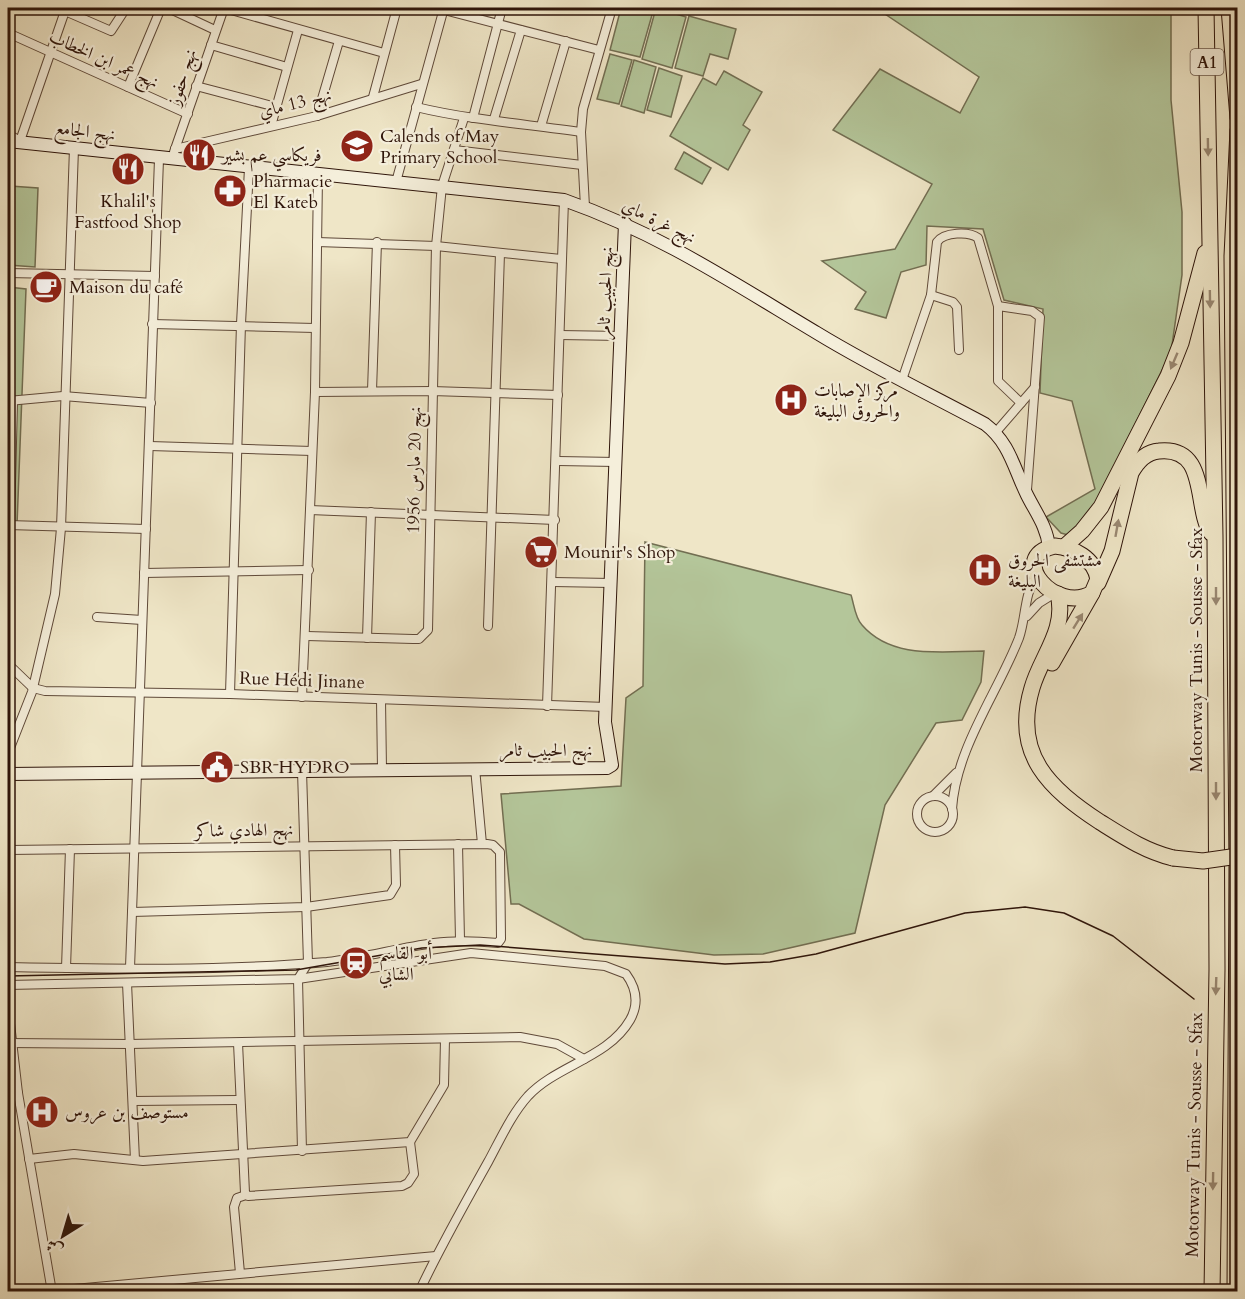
<svg xmlns="http://www.w3.org/2000/svg" width="1245" height="1299" font-family="Cardo,Amiri,serif">
	<style>
		.green { fill: #b4c69a; stroke: #726e52; stroke-width: 1.5 }
		.lines { fill: none; stroke-linecap: round; stroke-linejoin: round }
		.street-casing { stroke: #5f4939; stroke-width: 10 }
		.secondary-casing { stroke: #2f150a; stroke-width: 14 }
		.highway-casing { stroke: #2f150a; stroke-width: 17 }
		.street { stroke: #f5efdb; stroke-width: 8 }
		.secondary { stroke: #f5efdb; stroke-width: 12 }
		.highway { stroke: #efe6c7; stroke-width: 15 }
		.tram { stroke: #2f150a; stroke-width: 1.5 }
		.highway-bridge-casing { stroke: #2f150a; stroke-width: 17; stroke-linecap: butt }
		.highway-bridge { stroke: #efe6c7; stroke-width: 15 }
		.oneway { fill: #998872 }
		.labels { text-anchor: middle; stroke-width: 4.5; stroke-linejoin: round; paint-order: stroke }
		.shield { fill: #f5efdb; stroke: #6a5649; stroke-width: 1.5 }
		.shield-label { font-size: 16px; font-weight: bold; fill: #2f150a }
		.street-label { font-size: 18px; fill: #2f150a; stroke: #f5efdb }
		.poi-label { font-size: 18px; fill: #2f150a; stroke: #f5efdb; text-anchor: start }
	</style>
	<rect width="100%" height="100%" fill="#efe6c7"/>
	<filter id="stains"><feTurbulence type="fractalNoise" baseFrequency=".00333" numOctaves="4"/><feColorMatrix values="0 0 0 0 .2 0 0 0 0 .09 0 0 0 0 .02 0 0 0 .5 -.17"/></filter>
	<radialGradient id="worn" r=".72"><stop offset=".6" stop-color="#630" stop-opacity="0"/><stop offset="1" stop-color="#630" stop-opacity=".3"/></radialGradient>
	<g class="green">
		<polygon points="621,8 654,8 640,57 610,50"/>
		<polygon points="656,8 686,17 672,68 642,59"/>
		<polygon points="876,8 1171,8 1171,100 1182,212 1182,275 1171,352 1102,491 1081,528 1068,535 1061,533 1046,517 1095,489 1072,401 1040,393 1043,309 1004,300 983,229 927,226 926,265 901,272 886,318 855,309 866,292 822,261 895,249 932,184 833,130 880,69 960,113 979,77"/>
		<polygon points="689,16 736,29 728,59 710,54 703,76 675,68"/>
		<polygon points="610,54 632,60 619,104 597,99"/>
		<polygon points="634,60 656,67 644,113 621,106"/>
		<polygon points="659,68 682,76 671,117 647,110"/>
		<polygon points="724,71 762,92 743,125 750,130 728,170 670,136 703,78 716,85"/>
		<polygon points="684,152 711,168 702,184 675,169"/>
		<polygon points="10,186 38,188 35,267 8,265"/>
		<polygon points="8,287 26,289 17,525 8,524"/>
		<path d="M645 542 851 595C854 604 855 618 862 625 892 660 943 651 984 651L981 682 962 720 936 723 885 805 855 933 763 954 714 955 584 939 519 904H511L501 794 621 786 626 698 643 686Z"/>
	</g>
	<g class="lines">
		<defs>
			<g id="street">
				<polyline points="168,8 215,30"/>
				<polyline points="224,8 384,53"/>
				<polyline points="444,10 599,50"/>
				<polyline points="65,11 111,31 126,8"/>
				<polyline points="8,33 188,114"/>
				<polyline points="211,45 287,67"/>
				<polyline points="196,86 276,107"/>
				<polyline points="128,87 161,8"/>
				<polyline points="373,97 397,8"/>
				<path d="M416 107C470 120 526 124 581 132"/>
				<polyline points="317,116 339,41"/>
				<polyline points="473,118 502,8"/>
				<polyline points="494,119 521,30"/>
				<polyline points="271,126 298,30"/>
				<polyline points="541,126 566,41"/>
				<polyline points="8,134 20,141 66,8"/>
				<polyline points="175,149 317,116 421,84"/>
				<polyline points="454,150 582,165"/>
				<polyline points="174,152 224,8"/>
				<polyline points="396,182 444,8"/>
				<polyline points="585,207 581,132 583,109 612,8"/>
				<polyline points="317,242 436,246 561,259"/>
				<polyline points="8,273 155,276"/>
				<polyline points="931,295 953,302 957,307 959,350"/>
				<polyline points="998,306 1032,311 1040,317 1027,490"/>
				<polyline points="152,324 315,328"/>
				<polyline points="560,335 621,336"/>
				<path d="M902 380 931 295 937 242C944 232 969 231 978 238L998 306V381L1021 403"/>
				<polyline points="372,391 377,242"/>
				<polyline points="315,392 432,391 558,395"/>
				<polyline points="8,401 63,396 151,403"/>
				<polyline points="996,432 1035,387"/>
				<polyline points="150,446 312,451"/>
				<polyline points="558,461 616,462"/>
				<polyline points="310,510 555,520"/>
				<polyline points="8,525 146,529"/>
				<polyline points="10,525 13,401"/>
				<polyline points="144,573 309,570"/>
				<polyline points="553,582 611,583"/>
				<polyline points="1027,616 1039,603 1055,593"/>
				<polyline points="97,617 142,620"/>
				<polyline points="488,626 500,253"/>
				<polyline points="307,636 413,639 419,639 428,630 436,246 442,186 464,118"/>
				<polyline points="367,638 371,512"/>
				<polyline points="8,664 33,688 45,691 230,694 606,707"/>
				<polyline points="230,694 241,324 249,168"/>
				<polyline points="302,697 315,392 318,176"/>
				<polyline points="381,700 382,769"/>
				<polyline points="547,706 564,200"/>
				<polyline points="8,753 32,692 55,594 61,528 74,148"/>
				<polyline points="475,768 482,844"/>
				<polyline points="933,796 956,773"/>
				<circle cx="935" cy="814" r="18"/>
				<path d="M952 809C956 748 997 694 1019 638 1026 618 1024 594 1036 577"/>
				<polyline points="458,844 460,940"/>
				<path d="M8 850 487 844 493 845 500 852 501 939 498 943C477 941 456 940 434 943 398 948 363 958 327 962 221 971 113 969 8 967"/>
				<polyline points="132,912 306,907 390,895 396,885 395,845"/>
				<polyline points="66,968 70,849"/>
				<polyline points="130,968 159,159"/>
				<polyline points="127,983 135,1160"/>
				<path d="M8 985 298 979 471 953 605 966 626 974C637 989 639 1004 630 1020 608 1058 557 1065 528 1096 511 1115 500 1140 488 1162 464 1205 440 1247 419 1292"/>
				<polyline points="8,1006 18,1093 52,1292"/>
				<polyline points="8,1043 129,1044 520,1037 557,1044 584,1059"/>
				<polyline points="238,1043 245,1193 248,1196 402,1186 408,1183 414,1174 410,1142"/>
				<polyline points="8,1095 18,1093"/>
				<polyline points="133,1101 239,1100"/>
				<polyline points="302,1151 298,979 308,963 302,771"/>
				<polyline points="29,1159 74,1154 143,1161 410,1142 444,1085 445,1039"/>
				<polyline points="240,1273 234,1207 237,1198 246,1195"/>
				<polyline points="52,1291 436,1256"/>
			</g>
			<g id="secondary">
				<path d="M8 141 564 200C660 234 730 281 817 333 871 366 929 394 985 424 1010 443 1014 469 1027 495 1036 513 1047 527 1049 547"/>
				<polyline points="8,774 607,768 612,765 605,722 625,223"/>
			</g>
			<g id="highway">
				<polyline points="1206,8 1215,537 1217,969 1212,1292"/>
				<polyline points="1229,8 1238,118"/>
				<path d="M1055 546C1074 548 1094 558 1098 579L1092 593C1056 615 1005 557 1055 546Z"/>
				<polyline points="1064,547 1082,531 1101,507 1168,376 1181,343 1205,253"/>
				<path d="M1098 583 1112 551 1131 473C1137 462 1146 452 1159 451 1209 446 1194 507 1211 533"/>
				<path d="M1058 594C1067 630 1041 656 1032 688 1012 755 1050 789 1100 822 1124 837 1145 851 1173 858"/>
				<polyline points="1052,663 1092,593"/>
				<polyline points="1235,1292 1237,865 1232,256 1238,130"/>
			</g>
		</defs>
		<use href="#street" class="street-casing"/>
		<use href="#secondary" class="secondary-casing"/>
		<use href="#highway" class="highway-casing"/>
		<use href="#street" class="street"/>
		<use href="#secondary" class="secondary"/>
		<use href="#highway" class="highway"/>
		<polyline class="tram" points="8,976 296,970 422,948 480,945 725,964 770,962 816,954 965,913 1025,907 1064,913 1113,936 1194,999"/>
		<defs>
			<polyline id="highway-bridge" points="1173,858 1203,861 1238,856"/>
		</defs>
		<use href="#highway-bridge" class="highway-bridge-casing"/>
		<use href="#highway-bridge" class="highway-bridge"/>
	</g>
	<defs><path id="oneway-solid" d="M-6-.8H1V-3.2L6.5 0L1 3.2V.8H-6Z" transform="scale(1.5)"/></defs>
	<g class="oneway">
		<use href="#oneway-solid" transform="translate(1208 147) rotate(89)"/>
		<use href="#oneway-solid" transform="translate(1210 299) rotate(89)"/>
		<use href="#oneway-solid" transform="translate(1174 361) rotate(113)"/>
		<use href="#oneway-solid" transform="translate(1117 528) rotate(-80)"/>
		<use href="#oneway-solid" transform="translate(1216 596) rotate(90)"/>
		<use href="#oneway-solid" transform="translate(1078 621) rotate(-58)"/>
		<use href="#oneway-solid" transform="translate(1216 791) rotate(90)"/>
		<use href="#oneway-solid" transform="translate(1216 986) rotate(92)"/>
		<use href="#oneway-solid" transform="translate(1213 1181) rotate(91)"/>
	</g>
	<defs>
		<symbol id="school-disc" viewBox="-11 -11 22 22"><circle r="9.5" fill="#8f2418" stroke="#f5efdb"/><path d="M0-5L7-2L0 1L-7-2ZM-4 1L0 2.5L4 1V4Q0 6-4 4Z" fill="#fff"/></symbol>
		<symbol id="restaurant-disc" viewBox="-11 -11 22 22"><circle r="9.5" fill="#8f2418" stroke="#f5efdb"/><path d="M-5-6h1v4h1v-4h1v4h1v-4h1v5L-1.5 .5V6h-2V.5L-5-1ZM5-6V6H3V1.5H1.5Q1.5-4 5-6Z" fill="#fff"/></symbol>
		<symbol id="pharmacy-disc" viewBox="-11 -11 22 22"><circle r="9.5" fill="#8f2418" stroke="#f5efdb"/><path d="M-2-6h4v4h4v4h-4v4h-4v-4h-4v-4h4Z" fill="#fff"/></symbol>
		<symbol id="cafe-disc" viewBox="-11 -11 22 22"><circle r="9.5" fill="#8f2418" stroke="#f5efdb"/><path d="M-5.5-4.5H6V0H3Q3 3.5 0 3.5H-2.5Q-5.5 3.5-5.5 0ZM3-3.2v2h1.7v-2ZM-6 4.5H4V6H-6Z" fill="#fff"/></symbol>
		<symbol id="hospital-disc" viewBox="-11 -11 22 22"><circle r="9.5" fill="#8f2418" stroke="#f5efdb"/><path d="M-5-5h3v3.5h4V-5h3V5h-3V1.5h-4V5h-3Z" fill="#fff"/></symbol>
		<symbol id="supermarket-disc" viewBox="-11 -11 22 22"><circle r="9.5" fill="#8f2418" stroke="#f5efdb"/><path d="M-6-5.5h2.5l.6 2H6L4.5 2H-2.5L-4.4-4H-6ZM-1.5 3.2a1.3 1.3 0 1 0 .1 0ZM3 3.2a1.3 1.3 0 1 0 .1 0Z" fill="#fff"/></symbol>
		<symbol id="civic-disc" viewBox="-11 -11 22 22"><circle r="9.5" fill="#8f2418" stroke="#f5efdb"/><path d="M-.6-6.5H3V-4.5H.6V-3L4-1V1h2V6H-6V1h2V-1L-.6-3ZM-1.2 2.5V6h2.4V2.5Z" fill="#fff"/></symbol>
		<symbol id="station-disc" viewBox="-11 -11 22 22"><circle r="9.5" fill="#8f2418" stroke="#f5efdb"/><path d="M-3-6H3Q5-6 5-4V2Q5 4 3 4L4.5 6H3L1.5 4h-3L-3 6H-4.5L-3 4Q-5 4-5 2V-4Q-5-6-3-6ZM-3.5-4v3h7v-3ZM-3.5 1v1.5H-2V1ZM2 1v1.5H3.5V1Z" fill="#fff"/></symbol>
	</defs>
	<g fill-rule="evenodd">
		<use href="#school-disc" x="338" y="127" width="38" height="38"/>
		<use href="#restaurant-disc" x="180" y="136" width="38" height="38"/>
		<use href="#restaurant-disc" x="109" y="150" width="38" height="38"/>
		<use href="#pharmacy-disc" x="211" y="172" width="38" height="38"/>
		<use href="#cafe-disc" x="27" y="268" width="38" height="38"/>
		<use href="#hospital-disc" x="772" y="381" width="38" height="38"/>
		<use href="#supermarket-disc" x="522" y="533" width="38" height="38"/>
		<use href="#hospital-disc" x="966" y="551" width="38" height="38"/>
		<use href="#civic-disc" x="198" y="748" width="38" height="38"/>
		<use href="#station-disc" x="337" y="944" width="38" height="38"/>
		<use href="#hospital-disc" x="23" y="1093" width="38" height="38"/>
	</g>
	<g class="labels">
		<rect class="shield" x="1190.5" y="49" width="33" height="26" rx="4.5"/>
		<g class="shield-label">
			<text x="1207" y="68">A1</text>
		</g>
		<g class="street-label">
			<text transform="translate(104 59) rotate(24)" y="6">نهج عمر ابن الخطاب</text>
			<text transform="translate(182 77) rotate(-72)" y="6">نهج حفوز</text>
			<text transform="translate(295 103) rotate(-14)" y="6">نهج 13 ماي</text>
			<text transform="translate(85 131) rotate(7)" y="6">نهج الجامع</text>
			<text transform="translate(659 221) rotate(26)" y="6">نهج غرة ماي</text>
			<text transform="translate(605 293) rotate(-88)" y="6">نهج الحبيب ثامر</text>
			<text transform="translate(414 470) rotate(-89)" y="6">نهج 20 مارس 1956</text>
			<text transform="translate(1196 650) rotate(-90)" y="6">Motorway Tunis - Sousse - Sfax</text>
			<text transform="translate(302 680) rotate(2)" y="6">Rue Hédi Jinane</text>
			<text x="546" y="756">نهج الحبيب ثامر</text>
			<text transform="translate(244 830) rotate(-1)" y="6">نهج الهادي شاكر</text>
			<text transform="translate(1194 1135) rotate(-89)" y="6">Motorway Tunis - Sousse - Sfax</text>
		</g>
		<g class="poi-label">
			<text x="380" y="142">Calends of May<tspan x="380" dy="21">Primary School</tspan></text>
			<text x="222" y="161">فريكاسي عم بشير</text>
			<text x="253" y="187">Pharmacie<tspan x="253" dy="21">El Kateb</tspan></text>
			<text x="128" y="207" text-anchor="middle">Khalil's<tspan x="128" dy="21">Fastfood Shop</tspan></text>
			<text x="69" y="293">Maison du café</text>
			<text x="814" y="396">مركز الإصابات<tspan x="814" dy="21">والحروق البليغة</tspan></text>
			<text x="564" y="558">Mounir's Shop</text>
			<text x="1008" y="566">مشتشفى الحروق<tspan x="1008" dy="21">البليغة</tspan></text>
			<text x="240" y="773">SBR HYDRO</text>
			<text x="379" y="959">أبو القاسم<tspan x="379" dy="21">الشابي</tspan></text>
			<text x="65" y="1118">مستوصف بن عروس</text>
		</g>
	</g>
	<rect width="1245" height="1299" fill="none" stroke="#efe6c7" stroke-width="30"/>
	<rect x="9" y="9" width="1227" height="1281" fill="none" stroke="#2f150a" stroke-width="3"/>
	<rect x="15" y="15" width="1215" height="1269" fill="none" stroke="#2f150a" stroke-width="1.5"/>
	<g transform="translate(63 1236) rotate(217)" stroke="#f5efdb" stroke-width="4.5" paint-order="stroke">
	<path d="M0-4.5L10 22L0 15L-10 22Z" fill="#2f150a"/>
	<text y="-9" font-size="16" font-weight="bold" text-anchor="middle" fill="#2f150a">ش</text>
	</g>
	<rect width="100%" height="100%" filter="url(#stains)"/>
	<rect width="100%" height="100%" fill="url(#worn)"/>
</svg>
